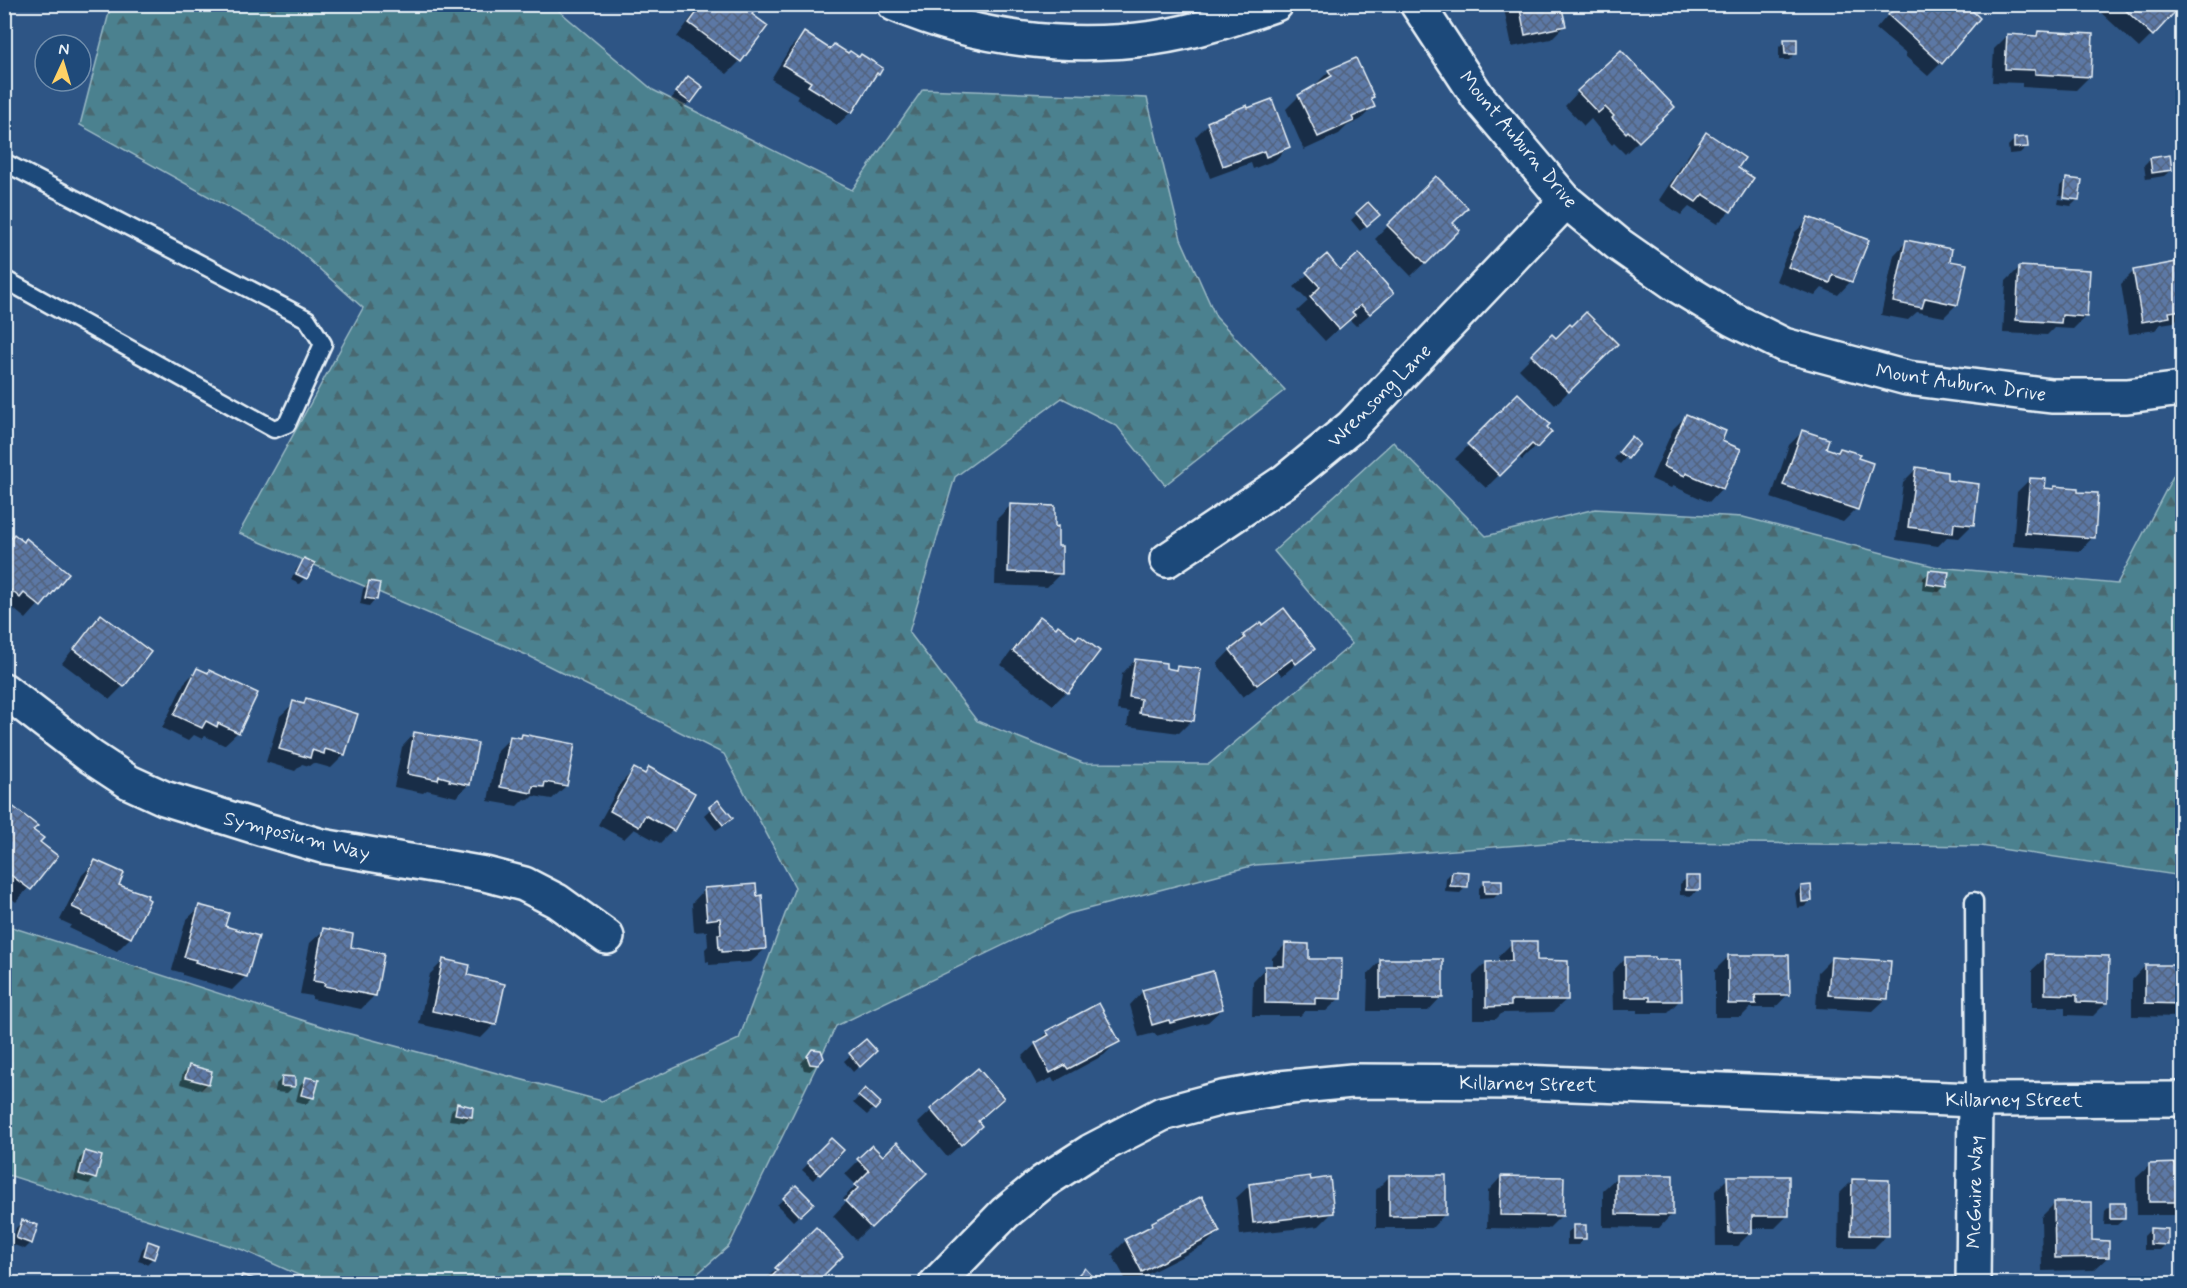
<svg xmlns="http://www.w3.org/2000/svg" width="2187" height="1288" font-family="Mynerve,sans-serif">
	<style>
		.forest { fill: url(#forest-firs); stroke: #9ab9c4; stroke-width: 1.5 }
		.shadow { fill: #0007 }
		.building { fill: url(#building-cross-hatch); stroke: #e8f1f8; stroke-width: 1.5 }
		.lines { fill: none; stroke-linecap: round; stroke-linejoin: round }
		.service-casing { stroke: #e8f1f8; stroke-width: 21 }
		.minor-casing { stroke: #e8f1f8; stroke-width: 38 }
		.service { stroke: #1f4a7a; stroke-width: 16 }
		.minor { stroke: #1f4a7a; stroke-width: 33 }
		.labels { text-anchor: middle; stroke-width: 4.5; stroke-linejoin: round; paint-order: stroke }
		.street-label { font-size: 20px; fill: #e8f1f8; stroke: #1f4a7a }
	</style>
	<defs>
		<pattern id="forest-firs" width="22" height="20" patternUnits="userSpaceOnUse" patternTransform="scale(1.5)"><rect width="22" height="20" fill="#4c818f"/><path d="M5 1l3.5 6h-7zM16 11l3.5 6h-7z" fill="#496770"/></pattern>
		<pattern id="building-cross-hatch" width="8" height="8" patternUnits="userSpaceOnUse" patternTransform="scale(1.5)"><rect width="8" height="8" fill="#5b78a5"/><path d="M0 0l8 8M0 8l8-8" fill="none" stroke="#52627c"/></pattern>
	</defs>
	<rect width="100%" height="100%" fill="#2e5585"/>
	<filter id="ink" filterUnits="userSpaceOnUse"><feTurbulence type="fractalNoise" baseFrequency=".0167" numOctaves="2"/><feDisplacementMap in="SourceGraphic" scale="12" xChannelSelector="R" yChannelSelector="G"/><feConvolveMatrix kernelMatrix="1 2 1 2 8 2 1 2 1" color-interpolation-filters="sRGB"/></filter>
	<g filter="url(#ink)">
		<polygon class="forest" points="111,5 552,5 653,90 852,190 923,89 1147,98 1181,239 1216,317 1285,390 1165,485 1117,426 1062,398 955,477 909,632 977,721 1083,763 1209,764 1352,644 1274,551 1393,442 1486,536 1595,509 1743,517 1937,567 2117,584 2180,463 2182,463 2182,876 1981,846 1574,841 1255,865 1068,914 836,1026 729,1246 687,1283 316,1283 243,1250 5,1174 5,925 324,1027 602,1101 739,1039 795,887 724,754 529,656 239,533 363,308 287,240 80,125"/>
		<g class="shadow">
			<polygon points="647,4 657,4 652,10"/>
			<polygon points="701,4 754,4 756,6 750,15 740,61 727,74 677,37"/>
			<polygon points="1503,4 1560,4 1564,26 1551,39 1512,47"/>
			<polygon points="1897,4 1941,63 1928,76 1905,56 1906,54 1876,29"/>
			<polygon points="2101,4 2173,4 2152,35 2139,48 2097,9"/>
			<polygon points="2038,32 2089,77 2076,90 2022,87 2022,83 1992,82 1994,49 2007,36 2033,37"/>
			<polygon points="804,34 829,51 859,58 878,74 870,81 851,112 837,125 796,99 798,95 771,79 790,48"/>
			<polygon points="1785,41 1795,54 1789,60 1779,60 1779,47"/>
			<polygon points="1329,71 1370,99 1374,106 1360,120 1347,126 1339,134 1304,150 1286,109 1299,96 1317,86 1316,84"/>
			<polygon points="688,78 689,102 683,108 671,99"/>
			<polygon points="1578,92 1673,107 1625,154 1614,143 1612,145 1591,119 1584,126 1565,106"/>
			<polygon points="1208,124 1288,147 1275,160 1253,169 1251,163 1210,178 1195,137"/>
			<polygon points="1706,134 1736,168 1730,211 1717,224 1689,207 1681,215 1659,200 1693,148"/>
			<polygon points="2015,139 2026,147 2020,153 2009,154 2008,146"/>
			<polygon points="2150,159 2171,170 2164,176 2146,179 2144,165"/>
			<polygon points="1436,178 1451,223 1458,230 1411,276 1375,239"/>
			<polygon points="2067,179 2078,199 2071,206 2058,204 2059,199 2074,201 2074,198 2059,196 2060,186"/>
			<polygon points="1368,204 1371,221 1360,231 1351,220"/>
			<polygon points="1809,219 1851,281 1838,295 1822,288 1815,296 1776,281 1795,232"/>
			<polygon points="1907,241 1948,262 1957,304 1944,317 1917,312 1908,320 1881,315 1894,255"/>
			<polygon points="2182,263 2182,317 2178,318 2174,322 2161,324 2155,330 2129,334 2121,284 2134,271"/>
			<polygon points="2019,268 2086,316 2073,329 2054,328 2047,335 2003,333 2006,281"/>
			<polygon points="1340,272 1379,306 1356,326 1349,319 1325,341 1297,311 1308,301 1294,287 1308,274"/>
			<polygon points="1552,336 1556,340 1616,344 1555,405 1519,369"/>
			<polygon points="1518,395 1550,432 1522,460 1518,456 1486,488 1455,459"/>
			<polygon points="1687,415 1720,442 1722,488 1709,502 1673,486 1671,488 1651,479 1673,429"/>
			<polygon points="1802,432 1824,449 1836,453 1840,449 1856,509 1843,522 1771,498 1789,445"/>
			<polygon points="1626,444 1638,444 1620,464 1614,459"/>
			<polygon points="1916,469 1945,481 1972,525 1959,538 1947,537 1938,546 1896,540 1903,482"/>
			<polygon points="2030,479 2044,490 2052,490 2055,488 2093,537 2080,551 2013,546 2017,492"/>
			<polygon points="1010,506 1056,547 1060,574 1047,587 995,585 997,519"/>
			<polygon points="4,546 67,573 26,619 10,606 4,609"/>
			<polygon points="304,560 312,564 305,578 295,571"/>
			<polygon points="1930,572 1945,586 1939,592 1922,590 1923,578"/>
			<polygon points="294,574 304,579 299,584 291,580"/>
			<polygon points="369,582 375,599 369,606 360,604 363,589"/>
			<polygon points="101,616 123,686 110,699 62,663 88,630"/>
			<polygon points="1040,618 1066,692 1053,705 1001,665 1027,631"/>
			<polygon points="1244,636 1313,649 1282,676 1278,671 1243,697 1217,664"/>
			<polygon points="1135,660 1164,669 1174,671 1178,668 1192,720 1179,733 1127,726 1129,712 1117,710 1122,674"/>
			<polygon points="197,670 207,674 210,671 238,732 224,745 205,736 202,739 194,735 188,741 162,728 184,683"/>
			<polygon points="306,699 344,755 331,768 313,763 309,766 302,764 295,771 266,762 280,716 294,703 301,705"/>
			<polygon points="415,733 469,784 456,797 427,790 423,793 394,787 402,747"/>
			<polygon points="522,736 566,786 552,799 533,796 529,800 524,799 517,806 488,801 497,751 510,738 519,739"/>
			<polygon points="649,769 673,830 660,843 634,829 624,839 598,825 621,783 634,770 643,774"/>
			<polygon points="718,802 725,824 716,830 704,815"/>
			<polygon points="4,814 31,831 38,843 56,856 16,902 4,893"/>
			<polygon points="96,861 117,886 148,900 130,938 117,951 69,928 71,925 60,920 82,875"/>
			<polygon points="1452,872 1466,887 1460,893 1445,892 1446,878"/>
			<polygon points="1687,878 1698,889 1692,896 1680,895 1680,884"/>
			<polygon points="1485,882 1500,892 1494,898 1479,899 1479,888"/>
			<polygon points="1801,887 1811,901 1804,907 1797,908 1795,893"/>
			<polygon points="705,889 765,949 751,962 709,965 709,961 706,962 705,949 708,946 707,931 694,932 692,903"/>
			<polygon points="200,907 224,927 246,976 232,990 183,975 183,973 172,970 186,920"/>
			<polygon points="324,930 349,948 382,955 374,996 361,1009 312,999 312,996 300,994 310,943"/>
			<polygon points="1512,943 1535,962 1567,999 1553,1012 1502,1013 1496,1019 1473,1019 1473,976 1486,963 1499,963 1499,956"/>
			<polygon points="1285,945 1307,960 1340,998 1326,1011 1305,1011 1300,1016 1252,1016 1253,981 1266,967 1272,967 1272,958"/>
			<polygon points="1728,957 1788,994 1775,1008 1750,1008 1741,1017 1715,1017 1715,970"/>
			<polygon points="2046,957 2107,1002 2093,1016 2065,1015 2065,1007 2032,1007 2032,970"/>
			<polygon points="1625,958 1680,1000 1667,1013 1638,1013 1638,1010 1613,1010 1612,972"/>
			<polygon points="1831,959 1887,998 1873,1011 1816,1008 1818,972"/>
			<polygon points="444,960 467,977 495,1024 481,1038 419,1024 430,974"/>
			<polygon points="1381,960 1441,997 1428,1011 1367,1011 1368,974"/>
			<polygon points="2145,966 2182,966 2182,1017 2132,1016 2132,980"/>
			<polygon points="1143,991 1222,1009 1208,1022 1156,1036 1155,1033 1139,1037 1130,1005"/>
			<polygon points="1099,1005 1118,1041 1104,1055 1054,1082 1052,1078 1037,1085 1022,1057 1047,1033"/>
			<polygon points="866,1041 875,1051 853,1072 844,1061"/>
			<polygon points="813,1050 817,1064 810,1071 804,1070 801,1063"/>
			<polygon points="189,1067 210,1072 207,1084 201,1090 180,1084 183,1073"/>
			<polygon points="282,1078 293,1087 287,1093 275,1092 276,1084"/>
			<polygon points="306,1078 313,1097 306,1104 296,1101 300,1085"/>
			<polygon points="865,1090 879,1103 867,1115 853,1103"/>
			<polygon points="457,1105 471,1116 464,1122 449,1120 451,1111"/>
			<polygon points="932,1110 976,1122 967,1139 947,1157 918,1123"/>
			<polygon points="831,1140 841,1150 813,1180 802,1170"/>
			<polygon points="872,1147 882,1158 925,1173 856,1240 833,1216 846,1202 843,1199 856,1185 845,1174"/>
			<polygon points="85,1153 95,1178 89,1184 74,1180 79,1159"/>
			<polygon points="2150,1165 2182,1165 2182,1215 2137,1215 2136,1178"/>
			<polygon points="1389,1177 1445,1214 1432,1228 1376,1228 1376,1190"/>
			<polygon points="1501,1177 1561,1216 1548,1229 1487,1228 1488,1191"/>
			<polygon points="1617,1177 1672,1214 1659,1228 1603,1227 1603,1190"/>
			<polygon points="1728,1178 1788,1215 1775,1228 1750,1228 1750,1233 1737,1246 1716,1246 1715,1191"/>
			<polygon points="1310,1181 1332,1213 1319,1226 1240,1235 1236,1198 1250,1185"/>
			<polygon points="1852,1181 1887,1235 1874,1248 1838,1248 1839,1194"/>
			<polygon points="796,1187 812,1203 793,1221 777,1205"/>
			<polygon points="1201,1198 1218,1232 1205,1245 1128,1284 1112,1254 1126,1240 1146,1230 1152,1224"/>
			<polygon points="2055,1203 2091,1242 2108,1257 2094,1270 2042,1271 2041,1217"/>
			<polygon points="2111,1205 2124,1219 2117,1225 2104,1225 2105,1211"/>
			<polygon points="23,1221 31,1243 25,1249 11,1244 16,1228"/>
			<polygon points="1574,1227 1584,1239 1578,1245 1567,1245 1567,1233"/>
			<polygon points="816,1230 813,1284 765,1284 763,1282"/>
			<polygon points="2150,1230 2166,1244 2160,1250 2144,1250 2144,1236"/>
			<polygon points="148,1243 153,1258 147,1264 138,1261 142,1249"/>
			<polygon points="1645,1277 1653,1277 1654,1284 1638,1284"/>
		</g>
		<g class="building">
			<polygon points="703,4 758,6 752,14 768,26 741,62 689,23"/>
			<polygon points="1519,4 1561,4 1566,26 1525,35"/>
			<polygon points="1897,4 1965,4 1980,18 1942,64 1888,15"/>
			<polygon points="2119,4 2175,4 2172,8 2175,12 2153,36"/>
			<polygon points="2038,31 2093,34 2091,77 2035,74 2035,70 2005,69 2007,34 2037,36"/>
			<polygon points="804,32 830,49 834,44 848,53 850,51 859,57 861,54 883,68 879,75 877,73 852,113 808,86 811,82 783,65"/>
			<polygon points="1784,39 1797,39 1797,54 1785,54"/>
			<polygon points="1621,50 1675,107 1639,142 1628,131 1626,133 1612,118 1614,116 1605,107 1598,113 1577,91"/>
			<polygon points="1356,58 1374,97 1371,98 1375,107 1352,117 1354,121 1318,137 1298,95 1332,76 1328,70"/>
			<polygon points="688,76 703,87 691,103 676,92"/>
			<polygon points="1272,99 1290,147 1266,157 1264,151 1223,166 1207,122 1247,105 1248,108"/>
			<polygon points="1706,132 1745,158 1738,168 1754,178 1731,212 1703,194 1696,202 1671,186"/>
			<polygon points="2027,137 2028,147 2014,148 2014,138"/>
			<polygon points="2170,155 2172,170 2152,173 2150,158"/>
			<polygon points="1436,176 1468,208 1453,223 1460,230 1426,264 1387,225"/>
			<polygon points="2066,178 2082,180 2079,200 2064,198"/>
			<polygon points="1368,202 1380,215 1367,226 1356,213"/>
			<polygon points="1808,217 1869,240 1852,282 1833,275 1830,283 1788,267"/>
			<polygon points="1906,240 1952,249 1950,261 1967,264 1958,305 1925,298 1922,308 1893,302"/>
			<polygon points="1359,253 1394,293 1370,314 1361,305 1352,312 1355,315 1339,329 1310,297 1320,287 1306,272 1327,254 1340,270"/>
			<polygon points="2182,261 2182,310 2169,312 2170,317 2142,322 2133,270"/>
			<polygon points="2019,266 2090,270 2087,317 2062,315 2061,323 2016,320"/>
			<polygon points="1586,312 1618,344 1569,392 1531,355 1552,334 1556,338 1570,324 1572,326"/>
			<polygon points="1518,393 1550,424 1547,427 1552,432 1537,448 1532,444 1500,476 1467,444"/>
			<polygon points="1686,414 1726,431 1722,441 1741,449 1723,489 1686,473 1685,476 1663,466"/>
			<polygon points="1802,430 1829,439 1826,448 1838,452 1840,448 1860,454 1858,458 1873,463 1858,510 1783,485"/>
			<polygon points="1632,436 1640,444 1628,459 1619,452"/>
			<polygon points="1916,467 1947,472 1947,480 1979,484 1974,525 1954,523 1953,533 1908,527"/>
			<polygon points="2030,478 2046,479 2045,488 2054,489 2054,486 2078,488 2078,492 2098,493 2095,538 2025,533"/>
			<polygon points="1010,504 1055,506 1055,527 1058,526 1058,546 1062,546 1062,574 1008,572"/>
			<polygon points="14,534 24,542 26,538 69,573 41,607 24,593 20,598 11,590 7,595 4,593 4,546"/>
			<polygon points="304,558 315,563 307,579 296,574"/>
			<polygon points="1929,570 1949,572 1947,587 1927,584"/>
			<polygon points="369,581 380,583 377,600 365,598"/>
			<polygon points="1284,608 1315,649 1296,664 1292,659 1257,685 1230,650 1245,638 1243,635 1261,622 1262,625"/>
			<polygon points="101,614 151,652 124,687 74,649"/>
			<polygon points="1040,616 1056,628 1058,625 1076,639 1079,635 1100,651 1068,693 1013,651"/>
			<polygon points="1135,659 1166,663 1166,668 1176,670 1177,666 1201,669 1194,721 1139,713 1141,699 1129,697"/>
			<polygon points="197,668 208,673 209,670 258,693 239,733 218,723 217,727 206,721 202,728 174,715"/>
			<polygon points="306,698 358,714 345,755 325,749 324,754 312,750 310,758 279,749 293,701 304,704"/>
			<polygon points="414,732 478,743 470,785 449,781 450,779 439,776 438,780 407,774"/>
			<polygon points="522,734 575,744 567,786 545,782 544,787 533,786 532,793 500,787 510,736 521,738"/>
			<polygon points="649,767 695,793 674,831 645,815 639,827 610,811 634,768 645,774"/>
			<polygon points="718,800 733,818 723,825 709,807"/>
			<polygon points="11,805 38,826 33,830 44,838 40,842 58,856 31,890 4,870 4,813"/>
			<polygon points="95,860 124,873 119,885 148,895 147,898 150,900 131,938 82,915 83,912 72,907"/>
			<polygon points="1452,871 1469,872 1468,887 1450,886"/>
			<rect x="1686" y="876" width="14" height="14"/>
			<polygon points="1484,880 1502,880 1502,893 1485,893"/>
			<polygon points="756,884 757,896 762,895 766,949 722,952 722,949 719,949 718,934 721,934 720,918 707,920 704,888"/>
			<polygon points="1811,885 1812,901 1802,902 1801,886"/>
			<polygon points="199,905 229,913 225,926 259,936 247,977 195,962 196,960 184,957"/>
			<polygon points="323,928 353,934 351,947 384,954 376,996 324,986 325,983 313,981"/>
			<polygon points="1511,941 1537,941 1537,960 1568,961 1568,1000 1511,1000 1511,1006 1486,1007 1486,962 1512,961"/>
			<polygon points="1285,943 1309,944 1309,959 1342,959 1341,999 1315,998 1315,1004 1265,1003 1265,966 1284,966"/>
			<polygon points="1728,955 1789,955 1790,995 1755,995 1756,1004 1728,1004"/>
			<polygon points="2045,955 2109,956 2108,1003 2077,1002 2077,995 2045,994"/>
			<polygon points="1625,957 1655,957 1655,960 1681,960 1682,1001 1650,1001 1650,997 1625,997"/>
			<polygon points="1831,957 1891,961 1888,999 1828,995"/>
			<polygon points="443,959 470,965 468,975 505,984 496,1025 432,1011"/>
			<rect x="1380" y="959" width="63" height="39"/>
			<polygon points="2145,965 2182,965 2182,1004 2145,1003"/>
			<polygon points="1213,971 1223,1009 1170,1023 1169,1020 1152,1025 1142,990"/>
			<polygon points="1099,1003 1120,1042 1068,1069 1065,1065 1050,1073 1035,1043 1049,1035 1046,1031"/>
			<polygon points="866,1039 877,1051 860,1067 849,1053"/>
			<polygon points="812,1049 821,1050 824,1058 818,1065 810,1064 807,1056"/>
			<polygon points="189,1065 212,1071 209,1084 185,1078"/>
			<polygon points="978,1068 1004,1098 978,1121 982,1126 961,1145 930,1109"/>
			<polygon points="282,1076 295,1077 295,1087 281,1086"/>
			<polygon points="306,1077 319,1080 314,1098 301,1095"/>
			<polygon points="865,1088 881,1103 875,1110 858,1096"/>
			<polygon points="457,1103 473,1107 472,1117 455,1114"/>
			<polygon points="831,1138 844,1150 820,1175 807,1162"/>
			<polygon points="897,1142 927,1173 871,1228 845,1201 858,1188 855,1185 869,1171 857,1159 872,1145 883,1156"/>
			<polygon points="85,1151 102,1156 96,1179 79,1174"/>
			<polygon points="2182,1163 2182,1202 2149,1202 2149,1164"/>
			<polygon points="1389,1175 1446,1175 1446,1215 1389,1216"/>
			<polygon points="1616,1175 1673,1175 1673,1215 1616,1214"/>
			<polygon points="1310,1176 1311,1180 1330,1177 1334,1213 1253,1223 1249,1184"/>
			<polygon points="1501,1176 1564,1177 1563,1216 1500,1215"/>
			<polygon points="1727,1176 1789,1176 1789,1216 1752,1216 1752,1233 1729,1233"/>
			<polygon points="1852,1179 1889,1180 1889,1236 1851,1235"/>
			<polygon points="796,1185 814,1203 800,1216 783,1198"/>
			<polygon points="1202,1196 1220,1232 1142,1272 1125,1239 1153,1225 1152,1222"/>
			<polygon points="2054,1202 2092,1202 2092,1240 2109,1241 2109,1257 2055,1258"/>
			<rect x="2110" y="1203" width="15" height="16"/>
			<polygon points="22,1220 38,1225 32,1244 16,1238"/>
			<rect x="1573" y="1225" width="13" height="14"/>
			<polygon points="816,1227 843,1256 815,1284 765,1284 778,1270 775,1268"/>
			<polygon points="2150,1228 2168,1229 2168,1245 2150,1244"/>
			<polygon points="148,1241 159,1245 154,1259 144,1255"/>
			<polygon points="1085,1268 1100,1284 1069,1284"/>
			<polygon points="242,1275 261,1281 260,1284 239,1284"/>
		</g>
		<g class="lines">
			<defs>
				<g id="service">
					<polyline points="4,162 307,319 323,344 287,424 274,429 4,279"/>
					<polyline points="1974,901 1975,1100"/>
				</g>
				<g id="minor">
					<path d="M894 4C976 39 1065 50 1153 38 1195 32 1236 18 1276 4"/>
					<polyline points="1417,4 1478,97 1566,201 1618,244 1678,286 1732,319 1784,345 1907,378 2051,396 2127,396 2182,389"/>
					<polyline points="1167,560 1285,481 1351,427 1566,201"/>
					<polyline points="4,690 91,757 129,782 164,798 263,829 322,846 485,874 524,884 557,901 607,937"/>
					<polyline points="936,1284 1005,1213 1043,1182 1091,1151 1162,1114 1222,1098 1280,1088 1352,1081 1521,1082 1975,1100 2182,1099"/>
					<polyline points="1973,1284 1975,1100"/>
				</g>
			</defs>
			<use href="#service" class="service-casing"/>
			<use href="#minor" class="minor-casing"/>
			<use href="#service" class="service"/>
			<use href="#minor" class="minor"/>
		</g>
	</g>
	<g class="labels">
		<g class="street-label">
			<text transform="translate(1519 139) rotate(50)" y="7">Mount Auburn Drive</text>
			<text transform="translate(1961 382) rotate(8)" y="7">Mount Auburn Drive</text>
			<text transform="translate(1379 395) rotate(-45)" y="7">Wrensong Lane</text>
			<text transform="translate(297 835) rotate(14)" y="7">Symposium Way</text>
			<text transform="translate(1528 1083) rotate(1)" y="7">Killarney Street</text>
			<text x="2014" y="1106">Killarney Street</text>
			<text transform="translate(1974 1192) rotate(-89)" y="7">McGuire Way</text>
		</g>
	</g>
	<rect width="2187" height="1288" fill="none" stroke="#1f4a7a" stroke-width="24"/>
	<rect x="12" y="12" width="2163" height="1264" fill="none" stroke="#e8f1f8" stroke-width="2" filter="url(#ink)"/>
	<g transform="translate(63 63) rotate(4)"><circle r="28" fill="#1f4a7a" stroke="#6f8dac" stroke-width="1.5"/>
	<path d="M0-4.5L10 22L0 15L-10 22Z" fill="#ffd166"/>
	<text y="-9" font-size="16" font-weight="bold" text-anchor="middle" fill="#e8f1f8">N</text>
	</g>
</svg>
